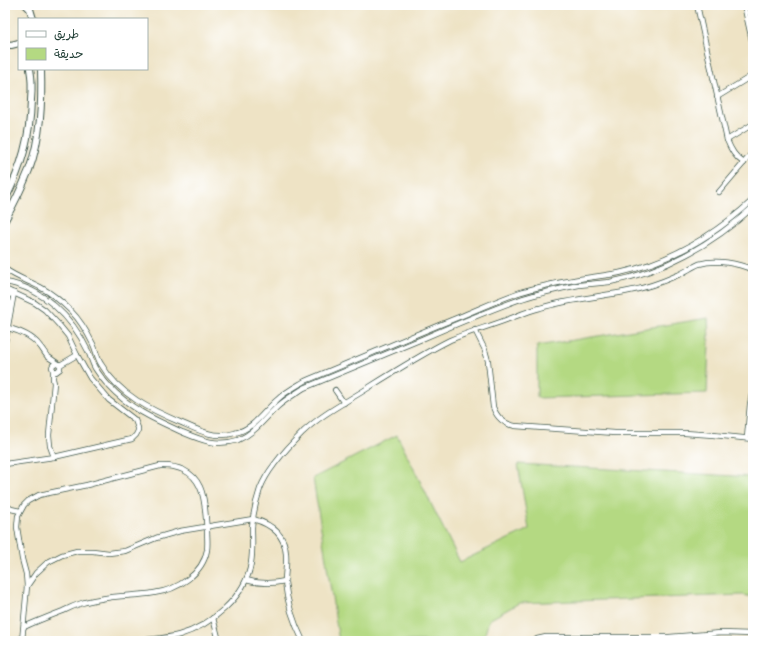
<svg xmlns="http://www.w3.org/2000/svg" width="758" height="646" font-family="Dekko,'Playpen Sans Arabic',sans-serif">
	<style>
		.green { fill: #b4d982; stroke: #6a8b5b }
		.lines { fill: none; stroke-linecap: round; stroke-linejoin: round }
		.street-casing { stroke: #3e564a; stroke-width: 6 }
		.secondary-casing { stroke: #3e564a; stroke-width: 8 }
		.street { stroke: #fff; stroke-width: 4.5 }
		.secondary { stroke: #fff; stroke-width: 6 }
	</style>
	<rect width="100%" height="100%" fill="#fff"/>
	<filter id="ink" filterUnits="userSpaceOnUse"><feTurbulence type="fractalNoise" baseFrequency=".025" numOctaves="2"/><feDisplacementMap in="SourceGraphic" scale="8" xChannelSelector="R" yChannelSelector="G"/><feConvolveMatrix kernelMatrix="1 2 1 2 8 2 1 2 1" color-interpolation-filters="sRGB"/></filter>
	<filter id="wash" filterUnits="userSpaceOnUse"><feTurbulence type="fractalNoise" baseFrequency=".012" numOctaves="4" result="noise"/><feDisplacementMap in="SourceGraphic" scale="16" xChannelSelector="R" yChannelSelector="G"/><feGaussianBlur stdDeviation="0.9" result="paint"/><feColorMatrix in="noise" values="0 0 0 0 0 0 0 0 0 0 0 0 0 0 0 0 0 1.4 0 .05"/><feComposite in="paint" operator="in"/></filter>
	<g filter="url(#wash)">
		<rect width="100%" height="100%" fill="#eee3c5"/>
		<g class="green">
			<polygon points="708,318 709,342 707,393 537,398 537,346"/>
			<polygon points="397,435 460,562 529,529 518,464 753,477 753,597 743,595 519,603 489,620 483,641 339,641 313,478"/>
		</g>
	</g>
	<g filter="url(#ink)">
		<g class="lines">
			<defs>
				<g id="street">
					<path d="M697 5 727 140C731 150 735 157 744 163"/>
					<polyline points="744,5 753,45"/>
					<polyline points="717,97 753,75"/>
					<polyline points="727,140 753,124"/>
					<polyline points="719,192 753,152"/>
					<path d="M5 269C16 277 28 281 40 287 51 293 62 302 71 311 80 320 87 332 93 344 96 350 97 358 101 364 119 395 151 410 182 423 200 431 215 439 235 433 255 428 263 412 277 400 285 392 295 387 305 381 356 360 407 338 459 317 479 309 500 299 521 292 538 287 556 283 574 280 589 277 604 276 619 273 670 262 715 235 753 200"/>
					<path d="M5 282C43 288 72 317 88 351 91 357 92 363 95 368 99 374 103 380 108 385 130 409 153 419 182 432 201 440 217 447 238 440 255 433 264 419 277 407 286 399 295 394 304 388 344 371 383 355 422 339 454 325 485 312 518 300 537 293 559 289 579 285 589 284 600 283 610 282 663 272 713 244 753 207"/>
					<polyline points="5,289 35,303 45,310 59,325 68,336 77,355 90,378 109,400 135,420 138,428 138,431 136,435 132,439 54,457 5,464"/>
					<polyline points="5,296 14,293"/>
					<path d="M8 328C20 331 31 335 39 345 42 348 44 352 47 356 51 359 56 362 60 365V369L56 372 53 370 52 367 53 365 56 363"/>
					<path d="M475 330 485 350 488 361 493 407C497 418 504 424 515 426L615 433H685L713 435 753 439"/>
					<polyline points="5,342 14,293"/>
					<polyline points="60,365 77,355"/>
					<polyline points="53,370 53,379 54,383 49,435 50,446 54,457"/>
					<polyline points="335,390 344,403"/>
					<polyline points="747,438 750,404 753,389"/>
					<polyline points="5,504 11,509 20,511"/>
					<path d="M246 580C260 584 271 584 285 581"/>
					<path d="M27 586 36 573 48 562 62 555 77 551H93L109 553 125 551 156 538 180 531 253 519C271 524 285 534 286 554 287 564 285 573 285 582 287 602 294 623 303 641"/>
					<polyline points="213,618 219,641"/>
					<path d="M22 641 27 586 26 574 22 559 17 527 18 516 24 505 28 501 39 495 87 485 160 466C177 465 193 471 200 487 206 500 205 515 207 529 207 536 208 543 207 550 203 574 177 590 154 593 136 596 118 595 100 599 94 600 88 601 82 603 76 605 69 608 63 611 50 616 37 621 24 627"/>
					<path d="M136 641C150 639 165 639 179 635 210 626 246 597 251 563 253 551 252 539 252 527 253 514 256 501 260 489 267 470 289 446 303 432 322 414 346 402 368 388 395 371 422 354 450 340 469 332 487 327 506 320 517 316 528 311 540 308 569 299 599 297 629 291 646 288 662 282 678 275 685 272 692 267 699 264 716 259 738 263 753 270"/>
					<polyline points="534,641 537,639 546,637 669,637 721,633 753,634"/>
				</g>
				<g id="secondary">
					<polyline points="26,5 30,9 33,19"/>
					<polyline points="5,44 11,45 19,43"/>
					<path d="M5 200C22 166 30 138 31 100 32 89 32 79 30 69"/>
					<path d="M5 220C14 204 22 187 29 170 41 138 42 102 41 69"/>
				</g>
			</defs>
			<use href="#street" class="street-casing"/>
			<use href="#secondary" class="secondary-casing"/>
			<use href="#street" class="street"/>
			<use href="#secondary" class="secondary"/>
		</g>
	</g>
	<rect width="758" height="646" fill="none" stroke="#fff" stroke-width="20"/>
	<rect x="18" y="18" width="130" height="52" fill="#ffffff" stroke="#a5b1ae"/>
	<rect x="26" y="31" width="20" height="6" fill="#ffffff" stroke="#a5b1ae"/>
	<text x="54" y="38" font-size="12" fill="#1f3d34">طريق</text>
	<rect x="26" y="48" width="20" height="12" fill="#b4d982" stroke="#a5b1ae"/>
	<text x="54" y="58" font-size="12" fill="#1f3d34">حديقة</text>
</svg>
